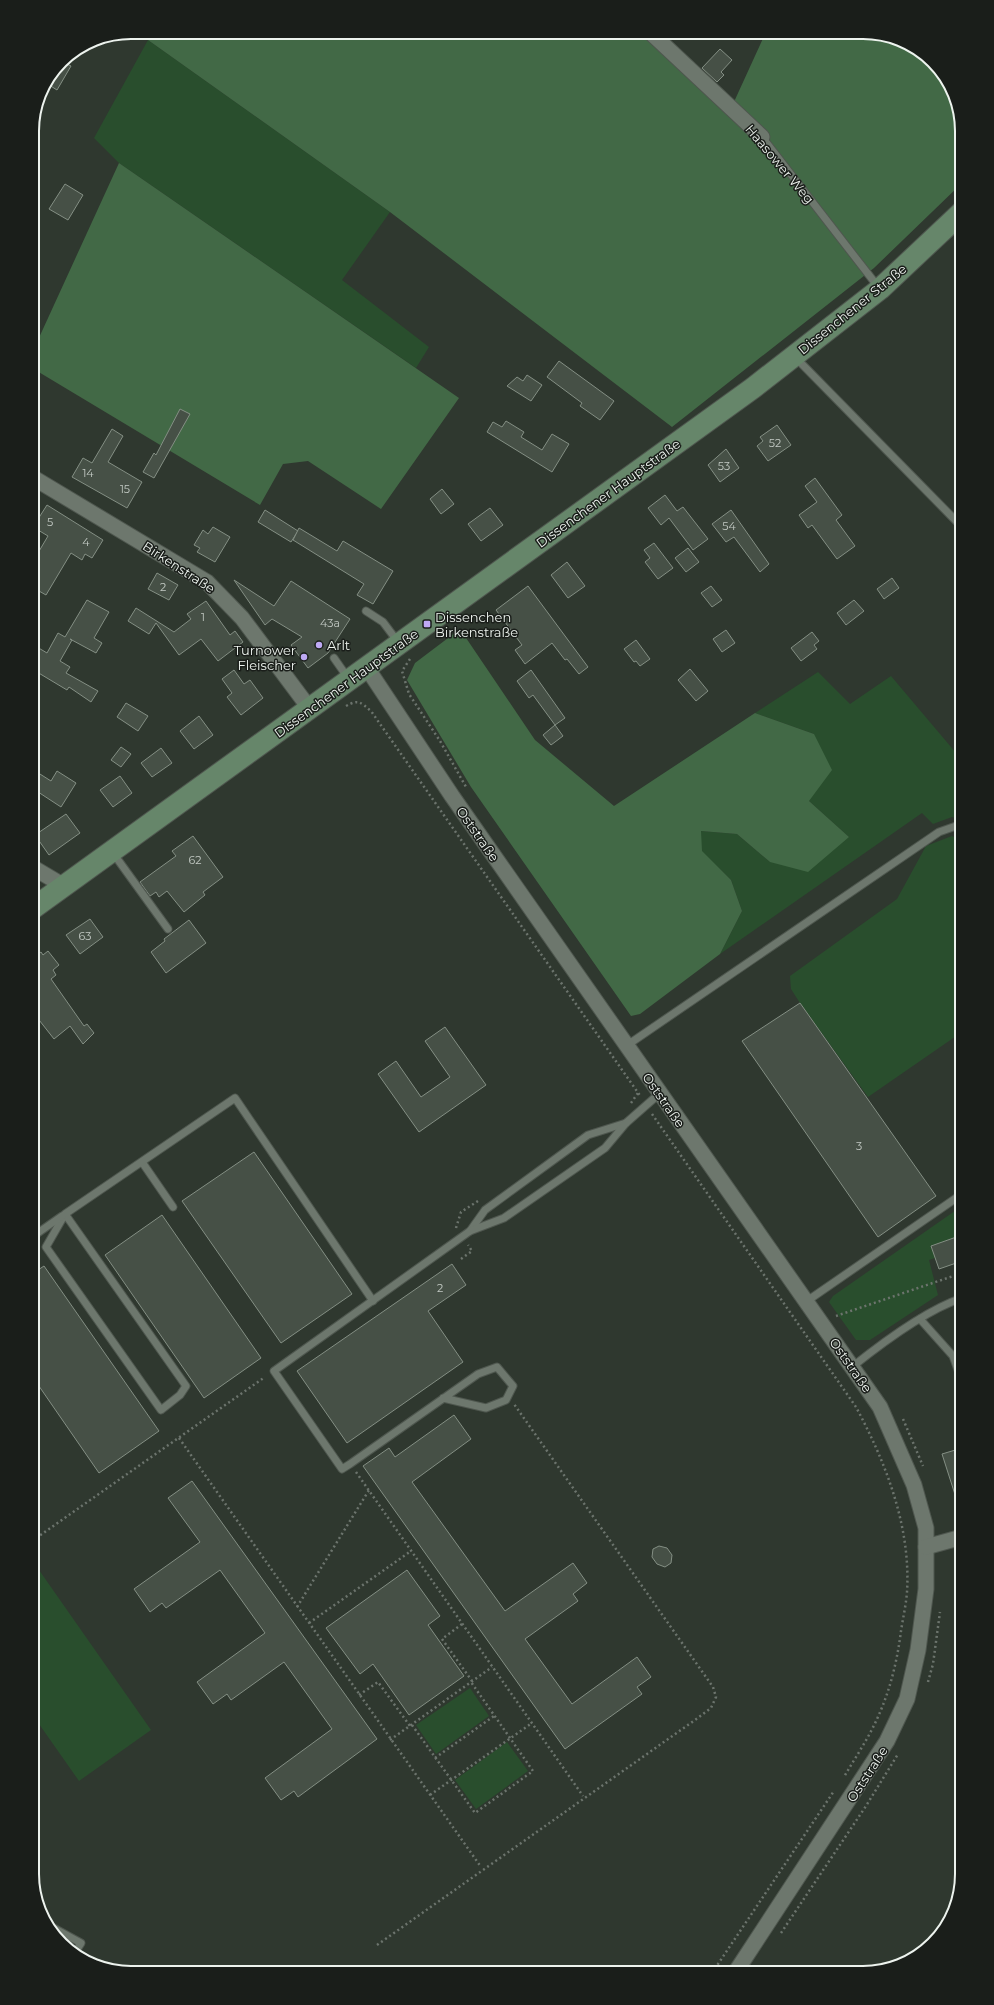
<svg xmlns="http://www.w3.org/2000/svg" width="994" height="2005" font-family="Montserrat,sans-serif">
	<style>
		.green { fill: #294e2d }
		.forest { fill: #426946 }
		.building { fill: #465046; stroke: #848f84 }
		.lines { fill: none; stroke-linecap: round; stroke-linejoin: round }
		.service-casing { stroke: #4f574f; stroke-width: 9 }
		.minor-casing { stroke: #4f574f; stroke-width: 17 }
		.secondary-casing { stroke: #4f574f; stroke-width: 23 }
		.path { stroke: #6c746d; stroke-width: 2.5; stroke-dasharray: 2 3; stroke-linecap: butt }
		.service { stroke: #6d776d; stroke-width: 7 }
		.minor { stroke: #6d776d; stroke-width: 15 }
		.secondary { stroke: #66866a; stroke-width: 21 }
		.poi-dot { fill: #bea9f4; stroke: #1a1e1a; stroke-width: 1.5 }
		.labels { text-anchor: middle; stroke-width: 3; stroke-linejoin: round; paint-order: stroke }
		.number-label { font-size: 11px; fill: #c3cac4 }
		.street-label { font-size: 13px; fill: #edf3ee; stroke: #1a1e1a }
		.poi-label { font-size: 13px; fill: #edf3ee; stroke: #1a1e1a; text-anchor: start }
		.rim { fill: none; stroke: #edf3ee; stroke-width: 2 }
	</style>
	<rect width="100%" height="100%" fill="#2f382f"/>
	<g class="green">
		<polygon points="148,40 390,212 342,280 429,347 416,368 119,163 94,138"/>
		<polygon points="818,672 850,704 891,676 962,760 962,792 959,795 962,799 962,820 952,817 933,824 922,813 720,954 742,911 731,880 701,851 701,831 737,834 770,862 849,837 809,801 814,734 755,713"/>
		<polygon points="952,836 962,841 962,1032 868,1097 800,1003 791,989 790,976 897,899 926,846"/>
		<polygon points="962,1206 962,1235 931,1246 935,1258 929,1260 938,1295 870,1340 856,1340 829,1302 833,1296"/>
		<polygon points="32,1560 151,1730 79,1781 32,1714"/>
		<polygon points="470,1688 489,1716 436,1754 416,1725"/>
		<polygon points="507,1742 528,1771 476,1809 455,1780"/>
	</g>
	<g class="forest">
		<polygon points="153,32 642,32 728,115 766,32 870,32 923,52 955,93 962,131 962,183 874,268 672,427 390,212 148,40"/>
		<polygon points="119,163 459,398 381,509 308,461 283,464 260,505 32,368 32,353"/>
		<polygon points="460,629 535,740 614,806 755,713 814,734 832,770 809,801 849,837 808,872 770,862 737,834 701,831 702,851 731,880 742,911 720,954 640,1014 631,1016 471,787 407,680 415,663"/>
	</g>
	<g class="building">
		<polygon points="720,49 732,60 721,72 724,75 717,82 702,68"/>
		<polygon points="61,61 71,66 57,90 46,83"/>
		<polygon points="65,184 83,195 68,220 49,209"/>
		<polygon points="559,361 614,401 600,420 580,406 582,403 547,377"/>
		<polygon points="527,375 542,385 531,401 507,386 517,377 523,381"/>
		<polygon points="180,409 190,414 154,478 143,472 154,453 156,455"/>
		<polygon points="506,421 524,432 521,437 542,450 552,434 569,444 552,472 487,432 493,422 502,427"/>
		<polygon points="777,425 791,445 768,461 757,446 763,441 760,437"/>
		<polygon points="112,429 123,436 108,462 142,482 127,508 72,477 83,458 92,463"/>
		<polygon points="726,449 739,468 720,482 708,465"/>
		<polygon points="815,478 842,515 836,520 855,546 837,559 812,525 808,528 799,515 817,502 805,486"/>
		<polygon points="442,489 454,504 441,514 430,499"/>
		<polygon points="665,495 677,511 683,507 708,539 693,550 669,518 661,525 648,508"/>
		<polygon points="47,505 103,540 92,558 85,554 82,560 71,553 46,595 32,587 32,563 48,536 33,527"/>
		<polygon points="490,508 503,525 481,541 468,524"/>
		<polygon points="265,510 298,531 291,542 258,522"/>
		<polygon points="731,510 769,564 760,572 734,537 726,542 712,524"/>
		<polygon points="213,527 230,537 215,562 197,552 200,548 194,545 203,530 208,534"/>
		<polygon points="299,528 337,551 343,541 393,571 373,604 357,595 364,584 293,540"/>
		<polygon points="654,543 673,568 658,579 645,562 650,558 644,550"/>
		<polygon points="688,548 699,562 686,572 675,558"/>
		<polygon points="567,562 585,586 568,598 551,575"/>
		<polygon points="157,573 178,585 169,600 148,589"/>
		<polygon points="892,578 899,588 884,599 877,589"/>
		<polygon points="234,580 274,606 291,581 350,619 328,653 308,668 291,645 302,637 272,619 265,625"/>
		<polygon points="528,586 588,667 579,674 567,659 565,660 552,643 525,664 515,650 522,645 496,610"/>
		<polygon points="711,586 722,600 712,607 701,593"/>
		<polygon points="87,600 109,612 94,638 102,643 96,653 70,639 72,640 60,661 70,667 66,673 98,691 91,702 69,687 67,690 32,669 32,644 47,653 58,633 65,637"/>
		<polygon points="854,600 864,611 846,625 837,613"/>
		<polygon points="206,601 230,635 235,631 243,642 218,661 201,639 179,655 156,623 149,634 128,621 136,608 174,632 191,619 187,614"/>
		<polygon points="726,630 735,643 722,652 713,639"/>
		<polygon points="812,632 819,641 814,645 817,649 801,661 791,648"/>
		<polygon points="636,640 650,659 640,666 636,661 634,662 624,649"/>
		<polygon points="690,669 708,691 696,701 678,680"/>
		<polygon points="234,670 244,684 250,680 263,698 241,715 227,697 232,693 222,679"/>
		<polygon points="531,670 565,718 555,725 533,695 529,698 517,681"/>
		<polygon points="126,703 148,716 138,731 117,717"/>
		<polygon points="199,716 213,735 194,749 180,731"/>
		<polygon points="555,725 563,736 551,745 543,735"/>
		<polygon points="121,747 131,754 121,767 111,760"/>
		<polygon points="161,748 172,763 152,777 141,763"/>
		<polygon points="32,769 51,781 57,771 76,783 61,807 32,788"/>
		<polygon points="120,776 132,793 113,807 100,790"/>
		<polygon points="66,814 80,833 49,855 35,835"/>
		<polygon points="193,836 223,877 203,892 205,895 184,912 167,891 159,897 156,892 150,896 140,882 176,856 172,851"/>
		<polygon points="90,919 103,937 80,954 66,935"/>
		<polygon points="189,920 206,943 166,973 151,952 165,941 164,939"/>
		<polygon points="48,951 59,965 53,970 56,975 51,979 84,1026 87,1024 94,1033 83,1044 70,1026 54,1039 32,1011 32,958 41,952 43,955"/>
		<polygon points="800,1003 936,1196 878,1237 742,1041"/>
		<polygon points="445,1027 486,1085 419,1132 378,1074 396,1061 421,1097 450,1077 425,1041"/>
		<polygon points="254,1152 352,1294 281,1343 182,1201"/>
		<polygon points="162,1215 261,1358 204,1398 105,1255"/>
		<polygon points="962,1235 962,1261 939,1269 931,1246"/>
		<polygon points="452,1264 466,1285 428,1311 463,1362 347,1443 297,1371"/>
		<polygon points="44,1266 159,1431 99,1473 32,1376 32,1274"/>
		<polygon points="454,1415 471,1439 412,1482 505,1611 573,1563 587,1583 573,1594 578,1601 525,1639 572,1704 637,1657 651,1677 637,1687 642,1694 565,1749 363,1466 389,1448 395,1457"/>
		<polygon points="962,1448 962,1506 959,1507 942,1454"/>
		<polygon points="192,1481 377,1739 298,1797 294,1791 281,1800 265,1778 332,1729 284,1662 231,1700 227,1694 213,1704 197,1682 265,1633 220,1570 166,1608 162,1603 150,1612 134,1589 200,1542 168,1498"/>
		<polygon points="659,1546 667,1548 672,1555 671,1563 665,1567 657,1564 652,1557 653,1549"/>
		<polygon points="407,1570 440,1616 428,1625 464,1676 409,1715 373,1664 360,1674 326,1628"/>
	</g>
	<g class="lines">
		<defs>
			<g id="service">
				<polyline points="762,137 879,288"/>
				<polyline points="796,358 962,527"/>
				<polyline points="366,611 383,622 398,642"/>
				<polyline points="334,658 348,678"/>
				<polyline points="113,853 168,929"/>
				<polyline points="626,1046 939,832 956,826 962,830"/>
				<polyline points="142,1162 173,1207"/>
				<polyline points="65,1214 46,1247 161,1410 180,1395 186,1386 65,1214 235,1098 373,1301"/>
				<polyline points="470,1231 485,1210 588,1135 626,1123"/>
				<polyline points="32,1237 62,1216"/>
				<polyline points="807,1301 962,1194"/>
				<polyline points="920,1319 953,1356 962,1381"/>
				<path d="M852 1367C882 1343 926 1310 962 1298"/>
				<polyline points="443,1398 486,1408 506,1400 513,1386 497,1367 478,1374 350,1464 342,1469 274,1371 470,1231 504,1218 605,1148 626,1123 659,1094"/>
				<polyline points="50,1926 81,1943 74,1954"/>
			</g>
			<g id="minor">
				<polyline points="650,32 762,137"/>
				<polyline points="32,477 207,582 242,618 310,709"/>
				<polyline points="367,668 452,796 880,1407 914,1485 926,1528 926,1589 918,1650 907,1699 887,1741 735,1973"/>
				<polyline points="32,867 64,886"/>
				<polyline points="926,1547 962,1537"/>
			</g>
			<polyline id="secondary" points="32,909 753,388 880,289 962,212"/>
		</defs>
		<use href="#service" class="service-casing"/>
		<use href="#minor" class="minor-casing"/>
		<use href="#secondary" class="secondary-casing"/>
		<g class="path">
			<polyline points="957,195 962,190"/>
			<polyline points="410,659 402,671 409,694 440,741 466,787"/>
			<path d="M346 706C359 699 360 702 371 711L641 1097"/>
			<polyline points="631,1103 638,1093"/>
			<path d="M652 1114 856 1407C886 1463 911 1527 907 1592 906 1605 903 1618 901 1631 897 1662 890 1691 877 1719 868 1739 855 1758 844 1777"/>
			<polyline points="456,1228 461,1212 478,1201"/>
			<polyline points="461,1259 472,1251 468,1245"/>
			<polyline points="836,1316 962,1273"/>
			<polyline points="903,1419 923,1466"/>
			<polyline points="179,1438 481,1867"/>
			<polyline points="356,1472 583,1796"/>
			<polyline points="32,1541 265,1377"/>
			<polyline points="297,1607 369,1490"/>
			<polyline points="309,1623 411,1551"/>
			<polyline points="462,1624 442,1639 472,1681"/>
			<polyline points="928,1682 933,1664 940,1612"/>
			<polyline points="359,1695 378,1682 410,1726"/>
			<polyline points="412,1725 475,1813 533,1771 471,1682"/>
			<polyline points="390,1740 492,1667"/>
			<polyline points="435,1758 494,1716"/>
			<polyline points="430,1795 532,1723"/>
			<polyline points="781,1933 866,1806 898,1754"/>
			<polyline points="377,1945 695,1720 711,1708 716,1697 713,1687 514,1404"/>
			<polyline points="712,1973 834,1791"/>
		</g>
		<use href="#service" class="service"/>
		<use href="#minor" class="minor"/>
		<use href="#secondary" class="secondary"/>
	</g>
	<g class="poi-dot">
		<rect x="423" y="620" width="8" height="8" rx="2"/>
		<circle cx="319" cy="645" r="4"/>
		<circle cx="304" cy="657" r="4"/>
	</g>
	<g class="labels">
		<g class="number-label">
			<text x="775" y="447">52</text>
			<text x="724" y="470">53</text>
			<text x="88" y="477">14</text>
			<text x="125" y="493">15</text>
			<text x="50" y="526">5</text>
			<text x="729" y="530">54</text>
			<text x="86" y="546">4</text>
			<text x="163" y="591">2</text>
			<text x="203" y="621">1</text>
			<text x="330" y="627">43a</text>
			<text x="195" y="864">62</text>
			<text x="85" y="940">63</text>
			<text x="859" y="1150">3</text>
			<text x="440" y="1292">2</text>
		</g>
		<g class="street-label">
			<text transform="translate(780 164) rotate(50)" y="5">Haasower Weg</text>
			<text transform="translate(852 309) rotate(-39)" y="5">Dissenchener Straße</text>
			<text transform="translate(608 493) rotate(-36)" y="5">Dissenchener Hauptstraße</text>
			<text transform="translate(179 567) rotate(33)" y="5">Birkenstraße</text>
			<text transform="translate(346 683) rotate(-36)" y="5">Dissenchener Hauptstraße</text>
			<text transform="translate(478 834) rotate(55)" y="5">Oststraße</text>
			<text transform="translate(664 1100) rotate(55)" y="5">Oststraße</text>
			<text transform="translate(851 1365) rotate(55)" y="5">Oststraße</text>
			<text transform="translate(867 1774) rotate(-57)" y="5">Oststraße</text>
		</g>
		<g class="poi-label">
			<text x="435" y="622">Dissenchen<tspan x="435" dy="15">Birkenstraße</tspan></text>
			<text x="327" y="650">Arlt</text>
			<text x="296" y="655" text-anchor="end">Turnower<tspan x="296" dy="15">Fleischer</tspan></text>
		</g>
	</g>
	<path d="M0 0H994V2005H0ZM131 39H863A92 92 0 0 1 955 131V1874A92 92 0 0 1 863 1966H131A92 92 0 0 1 39 1874V131A92 92 0 0 1 131 39Z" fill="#1a1e1a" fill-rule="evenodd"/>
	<path class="rim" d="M131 39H863A92 92 0 0 1 955 131V1874A92 92 0 0 1 863 1966H131A92 92 0 0 1 39 1874V131A92 92 0 0 1 131 39Z"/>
</svg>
